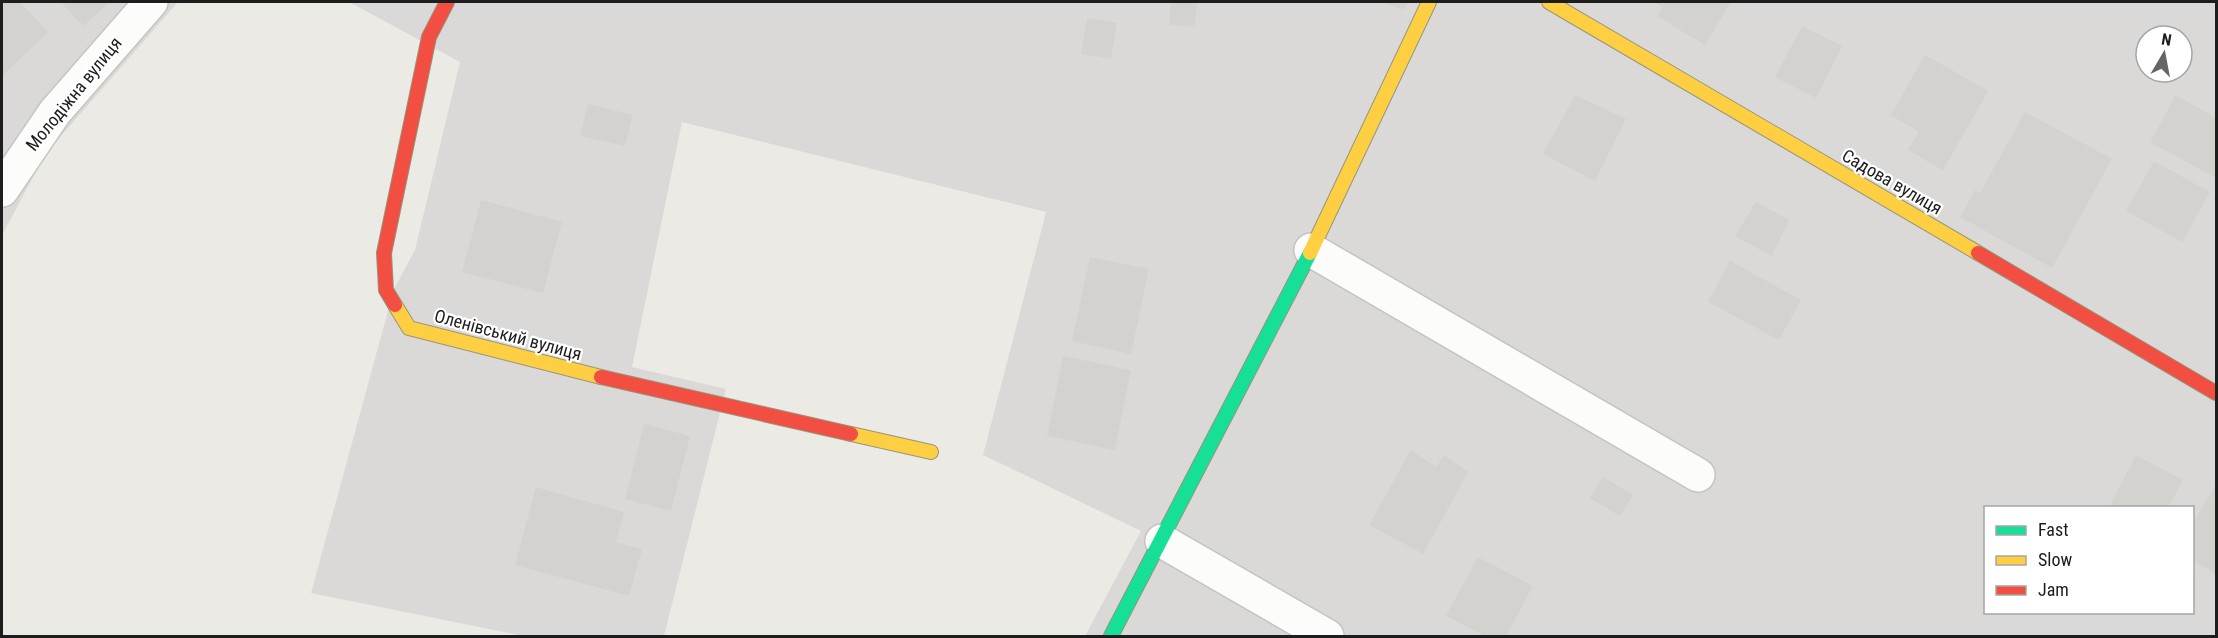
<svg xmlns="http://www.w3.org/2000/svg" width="2218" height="638" font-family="'Roboto Condensed',sans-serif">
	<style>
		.residential { fill: #dbd9d7; fill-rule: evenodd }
		.building { fill: #d4d2ce }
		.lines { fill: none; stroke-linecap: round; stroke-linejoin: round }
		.street-casing { stroke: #c4c4c1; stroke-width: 36 }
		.fast-casing { stroke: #94967c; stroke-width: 16 }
		.slow-casing { stroke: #94967c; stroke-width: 16 }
		.jam-casing { stroke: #94967c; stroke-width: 16 }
		.street { stroke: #fcfcfb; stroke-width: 33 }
		.fast { stroke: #16e098; stroke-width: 14 }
		.slow { stroke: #ffcf43; stroke-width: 14 }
		.jam { stroke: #f24e42; stroke-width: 14 }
		.labels { text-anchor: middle; stroke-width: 4.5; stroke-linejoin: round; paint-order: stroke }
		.street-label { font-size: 18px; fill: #1d1d1d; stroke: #fff }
	</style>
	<rect width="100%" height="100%" fill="#eceae5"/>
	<g class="residential">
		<polygon points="2,2 178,2 46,153 2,235"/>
		<path d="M349 2H2216V636H1085L1141 531 983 455 1046 212 682 122 632 367 726 389 664 636H523L311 593 394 289 415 250 460 62ZM2146 36H2182V72H2146ZM1986 508H2192V612H1986Z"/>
	</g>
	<g class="building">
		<polygon points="2,2 20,2 48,32 2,76"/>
		<polygon points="61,2 110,2 83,26"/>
		<polygon points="1171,2 1197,2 1195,27 1169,25"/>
		<polygon points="1382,2 1408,2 1404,10"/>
		<polygon points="1653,2 1731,2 1705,45 1657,16 1663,7"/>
		<polygon points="1087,18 1117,23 1111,59 1081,54"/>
		<polygon points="1802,26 1842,46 1816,98 1775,77"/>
		<polygon points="1925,55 1988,91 1943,170 1908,150 1919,132 1891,115"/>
		<polygon points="1575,95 1626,119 1595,181 1543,154"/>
		<polygon points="2176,95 2216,118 2216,178 2150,142"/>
		<polygon points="588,104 633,115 625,146 580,136"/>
		<polygon points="2025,112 2112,159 2052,268 1960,217 1975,190 1980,193"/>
		<polygon points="2154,161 2210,192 2182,242 2126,211"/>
		<polygon points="481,200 562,222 543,293 462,272"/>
		<polygon points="1756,202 1789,220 1772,256 1735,236"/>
		<polygon points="1090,257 1149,269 1131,354 1072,341"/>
		<polygon points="1730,261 1801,300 1779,340 1708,302"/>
		<polygon points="1063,356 1131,370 1115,450 1047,436"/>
		<polygon points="644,424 690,436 671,511 625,499"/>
		<polygon points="1411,450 1436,467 1444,455 1468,472 1423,554 1369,525"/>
		<polygon points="2136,455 2183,480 2168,508 2109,508"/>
		<polygon points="1603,477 1633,495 1620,516 1590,498"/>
		<polygon points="2216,484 2216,574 2192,560 2192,525"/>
		<polygon points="536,487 624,512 616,542 642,549 629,596 515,565"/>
		<polygon points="1478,557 1533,586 1506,636 1485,636 1446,616"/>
	</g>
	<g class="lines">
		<defs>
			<g id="street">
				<polyline points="2,190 55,112 151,2"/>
				<polyline points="1311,250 1698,475"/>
				<polyline points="1162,541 1327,636"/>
			</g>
			<polyline id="fast" points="1111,636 1310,253"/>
			<g id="slow">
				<polyline points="1549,2 1978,253"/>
				<polyline points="1310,253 1429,2"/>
				<polyline points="395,305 409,328 601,377"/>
				<polyline points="851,434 931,452"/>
			</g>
			<g id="jam">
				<polyline points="1978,253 2216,393"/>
				<polyline points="395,305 386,290 384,253 429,37 447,2"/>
				<polyline points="601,377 851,434"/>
			</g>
		</defs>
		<use href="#street" class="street-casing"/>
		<use href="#fast" class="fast-casing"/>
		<use href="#slow" class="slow-casing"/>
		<use href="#jam" class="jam-casing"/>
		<use href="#street" class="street"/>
		<use href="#fast" class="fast"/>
		<use href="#slow" class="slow"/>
		<use href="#jam" class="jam"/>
	</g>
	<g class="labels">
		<g class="street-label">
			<text transform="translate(74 94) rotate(-51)" y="6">Молодіжна вулиця</text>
			<text transform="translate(1892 182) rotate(30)" y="6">Садова вулиця</text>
			<text transform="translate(508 335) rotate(15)" y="6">Оленівський вулиця</text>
		</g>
	</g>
	<rect width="2218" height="638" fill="none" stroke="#1d1d1d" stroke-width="6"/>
	<rect x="1984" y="506" width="210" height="108" fill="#ffffff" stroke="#a5a5a5" stroke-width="1.5"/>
	<rect x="1996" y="526" width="30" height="9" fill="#16e098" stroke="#a5a5a5" stroke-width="1.5"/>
	<text x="2038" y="536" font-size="18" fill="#1d1d1d">Fast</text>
	<rect x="1996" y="556" width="30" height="9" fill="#ffcf43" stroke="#a5a5a5" stroke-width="1.5"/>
	<text x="2038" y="566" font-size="18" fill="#1d1d1d">Slow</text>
	<rect x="1996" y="586" width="30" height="9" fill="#f24e42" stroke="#a5a5a5" stroke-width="1.5"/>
	<text x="2038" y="596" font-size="18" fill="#1d1d1d">Jam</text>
	<g transform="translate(2164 54) rotate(10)"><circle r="28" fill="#ffffff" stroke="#a5a5a5" stroke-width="1.5"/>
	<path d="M0-4.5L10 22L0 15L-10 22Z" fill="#656563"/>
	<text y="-9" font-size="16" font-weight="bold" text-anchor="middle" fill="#1d1d1d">N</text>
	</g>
</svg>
